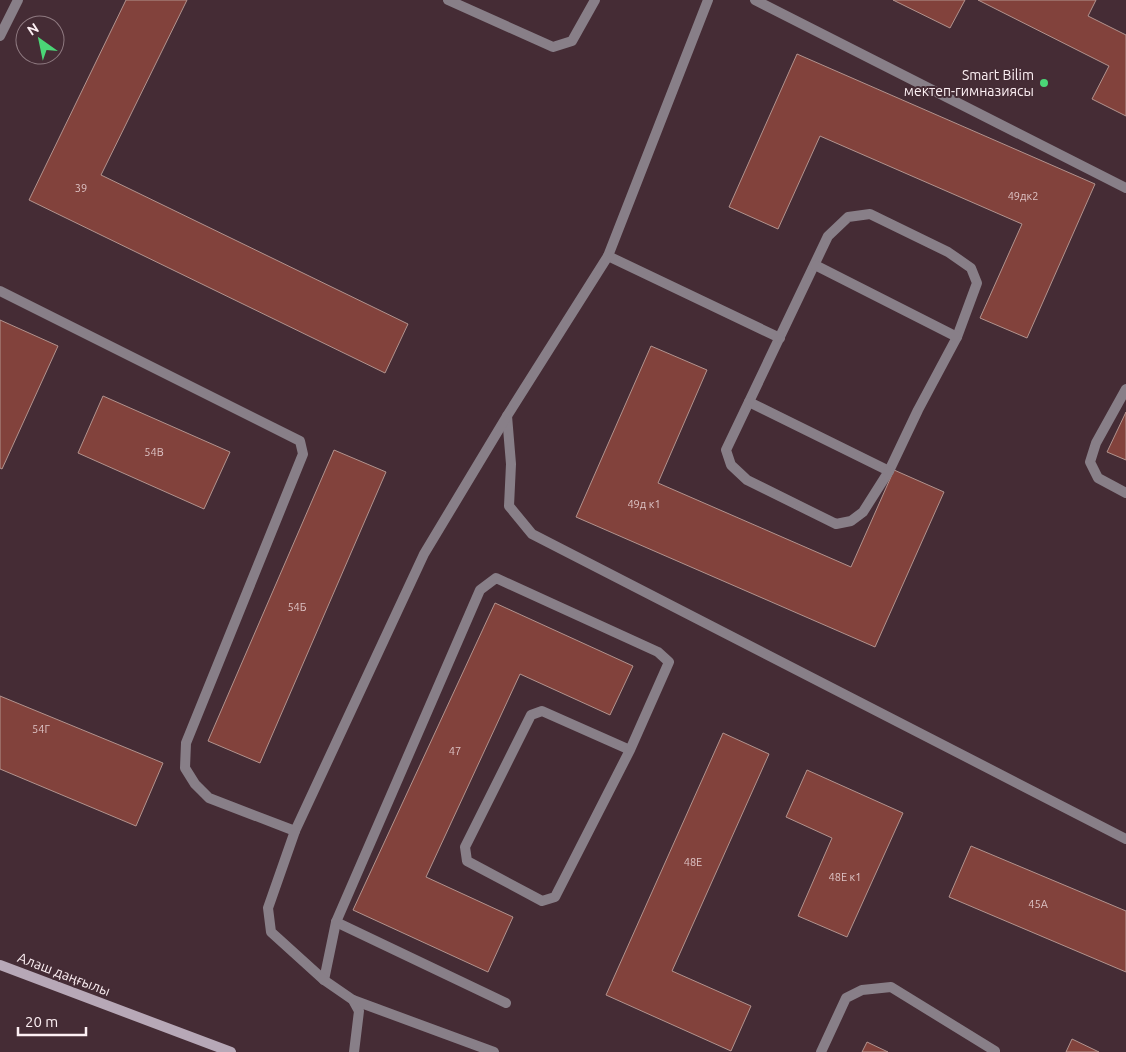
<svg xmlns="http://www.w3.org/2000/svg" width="1126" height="1052" font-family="Ubuntu,sans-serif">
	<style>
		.building { fill: #82423c; stroke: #b2938e }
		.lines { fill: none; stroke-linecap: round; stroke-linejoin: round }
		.service { stroke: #887f88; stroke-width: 10 }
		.tertiary { stroke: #887f88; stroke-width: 10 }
		.secondary { stroke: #b7a8b7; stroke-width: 10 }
		.poi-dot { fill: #4bd677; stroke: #452c35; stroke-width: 2 }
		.labels { text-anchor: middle; stroke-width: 4; stroke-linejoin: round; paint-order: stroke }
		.number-label { font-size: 11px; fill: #dec4c6 }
		.poi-label { font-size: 14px; fill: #fdf0f4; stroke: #452c35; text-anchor: end }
		.street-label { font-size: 14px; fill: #fdf0f4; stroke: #452c35 }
	</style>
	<rect width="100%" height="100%" fill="#452c35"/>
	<g class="building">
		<polygon points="126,0 187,0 101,175 408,324 385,373 29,200"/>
		<polygon points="893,0 965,0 950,28"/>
		<polygon points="978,0 1096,0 1088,16 1126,35 1126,116 1092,99 1109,66"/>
		<polygon points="797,54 1095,184 1027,338 980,318 1022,224 820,136 778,229 729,207"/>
		<polygon points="0,320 58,346 2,469 0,468"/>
		<polygon points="651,346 707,370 658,483 851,567 894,470 944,492 875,647 576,517"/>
		<polygon points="103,396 230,452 204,509 78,453"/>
		<polygon points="1126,412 1126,460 1107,452"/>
		<polygon points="334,450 386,472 260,763 208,741"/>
		<polygon points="495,603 633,666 610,715 520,674 426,877 513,917 488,972 353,910"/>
		<polygon points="0,696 163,763 136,826 0,769"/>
		<polygon points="723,733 769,754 672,971 751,1006 731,1051 606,995"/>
		<polygon points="807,770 903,813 847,937 798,916 832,838 786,817"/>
		<polygon points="971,846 1126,911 1126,972 949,897"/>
		<polygon points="1072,1039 1099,1052 1066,1052"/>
		<polygon points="867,1042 888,1052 862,1052"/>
	</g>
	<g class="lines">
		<g class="service">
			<polyline points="448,0 553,47 572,41 595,0"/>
			<polyline points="755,0 1126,188"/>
			<polygon points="870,214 948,252 971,268 977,283 957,337 918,410 889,471 863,512 851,521 836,524 747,480 731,465 726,450 828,236 848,217"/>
			<polyline points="608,256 780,338"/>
			<polyline points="815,265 957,337"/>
			<polyline points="0,291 300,441 303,454 186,743 185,768 195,784 209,798 295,831"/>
			<polyline points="1126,389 1096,443 1090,462 1098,478 1126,493"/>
			<polyline points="749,402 889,471"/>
			<polyline points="507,416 511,464 509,506 532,534 1126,839"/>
			<polyline points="336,922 506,1003"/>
			<polyline points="324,980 336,922 480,590 496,578 658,652 669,662 630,750 555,897 542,901 467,861 465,847 531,715 542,711 630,750"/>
			<polyline points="353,1000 494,1052"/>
			<polyline points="354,1052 359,1011 353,1000 324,980 271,932 268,908 295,831 424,554 507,416 608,256 708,0"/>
			<polyline points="821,1052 846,998 862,990 891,987 995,1051"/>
		</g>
		<polyline class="tertiary" points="0,36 18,0"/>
		<polyline class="secondary" points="0,965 231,1052"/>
	</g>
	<circle class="poi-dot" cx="1044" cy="83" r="5"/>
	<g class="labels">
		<g class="number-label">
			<text x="81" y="192">39</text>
			<text x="1023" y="200">49дк2</text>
			<text x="154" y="456">54В</text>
			<text x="644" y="508">49д к1</text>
			<text x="297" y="611">54Б</text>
			<text x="41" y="733">54Г</text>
			<text x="455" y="755">47</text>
			<text x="693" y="866">48Е</text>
			<text x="845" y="881">48Е к1</text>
			<text x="1038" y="908">45А</text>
		</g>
		<g class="poi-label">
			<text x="1034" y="80">Smart Bilim<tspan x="1034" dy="16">мектеп-гимназиясы</tspan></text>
		</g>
		<g class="street-label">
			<text transform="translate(64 974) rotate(21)" y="5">Алаш даңғылы</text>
		</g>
	</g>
	<g transform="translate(40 40) rotate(327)"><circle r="24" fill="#452c35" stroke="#8f7a81"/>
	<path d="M0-4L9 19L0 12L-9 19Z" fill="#4bd677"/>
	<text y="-8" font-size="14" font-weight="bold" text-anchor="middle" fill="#fdf0f4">N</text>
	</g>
	<path d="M18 1027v8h68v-8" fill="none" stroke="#fdf0f4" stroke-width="2.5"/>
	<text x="25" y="1027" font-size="15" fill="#fdf0f4" stroke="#452c35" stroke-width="4" paint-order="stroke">20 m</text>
</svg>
